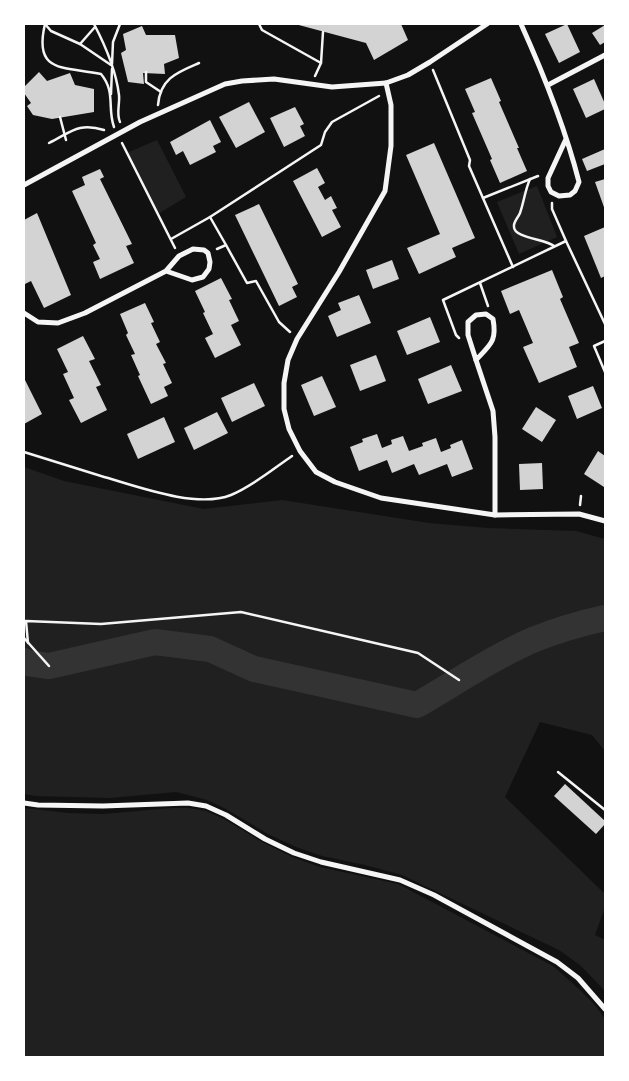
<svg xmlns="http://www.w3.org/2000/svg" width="629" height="1081" font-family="'PT Sans',sans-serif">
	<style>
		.green { fill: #202020 }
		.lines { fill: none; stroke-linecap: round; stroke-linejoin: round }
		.river { stroke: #333; stroke-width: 26 }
		.building { fill: #d3d3d3 }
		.path { stroke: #f5f5f5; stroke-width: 2.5 }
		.minor { stroke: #f5f5f5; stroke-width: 5 }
	</style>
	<rect width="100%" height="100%" fill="#111"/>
	<g class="green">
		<polygon points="157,140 186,197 158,214 127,153"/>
		<polygon points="537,186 557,237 519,254 497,202"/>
		<polygon points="24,467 64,481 204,509 282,500 429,523 488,528 576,531 605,539 605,751 592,735 540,722 505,797 605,894 605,907 595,935 605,940 605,991 581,966 559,950 402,875 365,865 322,856 296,847 268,834 226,809 207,800 176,792 110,798 35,796 24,794"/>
		<path d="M24 808 68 813 103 814 172 808H189L206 811 224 819 262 842 292 857 320 867 398 884 553 966C565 977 601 1006 605 1021 608 1029 605 1048 605 1057H24Z"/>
	</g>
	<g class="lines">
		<path class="river" d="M24 661 27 663 49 666 155 642 210 649 254 669 417 705C455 683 495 656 535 639 558 630 582 623 605 618"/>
	</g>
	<g class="building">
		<polygon points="295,24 401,24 408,40 374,60 366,43"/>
		<polygon points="567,24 580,52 559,63 545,34"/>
		<polygon points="605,25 605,42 600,45 592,33"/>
		<polygon points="142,26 146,35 175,35 179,58 164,64 165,74 143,73 144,84 128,82 121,53 126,50 123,34"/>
		<polygon points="39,72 47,81 70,73 75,85 94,89 94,112 52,119 33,115 27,106 31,103 24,93 24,87"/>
		<polygon points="491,78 501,101 499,102 519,148 517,148 527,171 500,183 490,160 492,159 472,113 475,112 465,89"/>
		<polygon points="594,79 605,104 605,109 586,118 573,89"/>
		<polygon points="249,102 265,132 236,148 219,117"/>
		<polygon points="295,107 304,124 300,126 305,136 284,147 270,118"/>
		<polygon points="210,120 221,142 213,146 216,152 190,165 183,151 176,155 170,142"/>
		<polygon points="434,143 475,238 452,248 456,257 419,274 407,248 440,234 406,155"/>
		<polygon points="605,149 605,164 587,171 582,159"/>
		<polygon points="317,168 325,183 318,187 325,200 331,196 337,208 332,210 341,227 322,237 293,181"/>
		<polygon points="100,169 104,177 100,179 132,244 126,246 134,263 100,279 93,262 100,259 93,245 96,243 72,191 85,185 82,177"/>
		<polygon points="605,179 605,210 595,182"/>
		<polygon points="259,204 298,284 292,287 297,297 279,306 235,215"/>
		<polygon points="37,213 71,295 44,308 31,281 25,284 24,281 24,220"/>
		<polygon points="605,227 605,276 601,278 584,236"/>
		<polygon points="392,260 399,279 373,289 366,270"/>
		<polygon points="552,270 563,297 560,299 579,343 569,347 577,367 539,383 523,347 533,343 519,310 510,314 501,291"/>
		<polygon points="221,278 232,299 229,300 239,321 231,325 241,345 215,358 205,338 213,334 203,313 205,312 195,291"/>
		<polygon points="359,295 371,323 337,337 328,316 341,310 338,303"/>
		<polygon points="145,303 154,322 151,323 160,342 156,344 166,363 163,364 172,383 164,387 168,396 151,404 138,376 140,375 131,355 135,354 126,335 128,333 120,314"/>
		<polygon points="430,317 440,342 407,355 397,331"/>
		<polygon points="83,336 95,359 89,361 101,385 96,387 107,410 81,423 69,400 74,398 63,374 68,372 57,349"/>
		<polygon points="376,355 386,381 360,391 350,365"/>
		<polygon points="451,365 462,391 428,404 418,379"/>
		<polygon points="322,376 336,407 314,416 301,385"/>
		<polygon points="24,378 42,414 24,424"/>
		<polygon points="254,383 265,406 232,422 221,398"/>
		<polygon points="593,386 602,408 577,419 568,396"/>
		<polygon points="536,407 556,420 542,442 522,429"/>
		<polygon points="217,412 228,433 194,450 184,428"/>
		<polygon points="164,417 175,442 138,459 127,434"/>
		<polygon points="377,434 382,448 392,444 391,440 403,436 409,451 423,446 422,443 436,438 441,452 451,448 450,445 462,440 473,469 452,477 447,464 419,475 414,464 392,473 387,460 359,471 350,447 363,442 362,439"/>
		<polygon points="598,451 605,456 604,487 584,474"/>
		<polygon points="542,463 543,489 520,490 519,464"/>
		<polygon points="565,784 605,821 605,824 596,834 554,796"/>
	</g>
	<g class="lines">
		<g class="path">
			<path d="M45 24C33 74 64 66 101 74 116 92 107 108 114 127"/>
			<polyline points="45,24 51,31 80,44 111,65"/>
			<path d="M94 24C105 45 116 70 119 95 120 104 116 114 120 122"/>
			<polyline points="259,24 262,30 321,63 315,76"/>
			<polyline points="80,44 95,27"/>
			<polyline points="321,63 323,32"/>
			<polyline points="112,64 113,42 120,24"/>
			<polyline points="433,70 470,160 469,166 513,267"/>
			<polyline points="146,72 146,82 161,92"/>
			<polyline points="111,94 112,69"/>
			<path d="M158 105C160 78 178 72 199 63"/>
			<polyline points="60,117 66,140"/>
			<path d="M49 143C71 132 79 122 104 130"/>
			<polyline points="122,143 175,248"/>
			<path d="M530 179C525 190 524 202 520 213 518 218 513 222 514 227 514 238 546 239 554 246"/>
			<polyline points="483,198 538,176"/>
			<polyline points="552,203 552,209 566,241"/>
			<polyline points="171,239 210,217"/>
			<polyline points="226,245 247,283 256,281 279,322 290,332"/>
			<polyline points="217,249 226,245 210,217 321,145 325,132 332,122 379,96"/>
			<polyline points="480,283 488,306"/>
			<polyline points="459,338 456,335 443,300 566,241 605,324"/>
			<polyline points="605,341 594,346 605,372"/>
			<path d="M24 452C49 460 75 468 101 476 136 486 196 509 231 495 253 486 273 469 292 456"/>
			<polyline points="580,505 581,496"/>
			<polyline points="24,638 49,666"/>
			<polyline points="28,643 26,621 101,624 241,612 418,653 459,680"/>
			<polyline points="558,772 605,810"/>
		</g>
		<g class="minor">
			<path d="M521 24C544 75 565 127 579 182L575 191 570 195 559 196 551 192 548 186V178L566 139"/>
			<polyline points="386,83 391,105 391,146 385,191 339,272 297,339 288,360 284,383 284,409 289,429 300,451 316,472 335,482 381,498 495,515 579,514 605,521"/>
			<polyline points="548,85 605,55"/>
			<polyline points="24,185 140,122 225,84 242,81 274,79 332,87 386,83 408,75 430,62 487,24"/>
			<polyline points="24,313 38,322 58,323 85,313 166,271 179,256 193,249 204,250 208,253 210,262 209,269 203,277 192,280 166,271"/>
			<path d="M486 314 493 319C497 341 491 344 476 360L468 335V322L476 315Z"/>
			<polyline points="476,360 493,411 495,437 495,515"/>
			<polyline points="24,803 38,805 103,806 188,803 206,806 226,815 265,839 294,853 321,862 400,880 434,895 557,962 578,978 605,1009"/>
		</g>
	</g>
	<rect width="629" height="1081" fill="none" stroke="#ffffff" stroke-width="50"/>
</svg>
